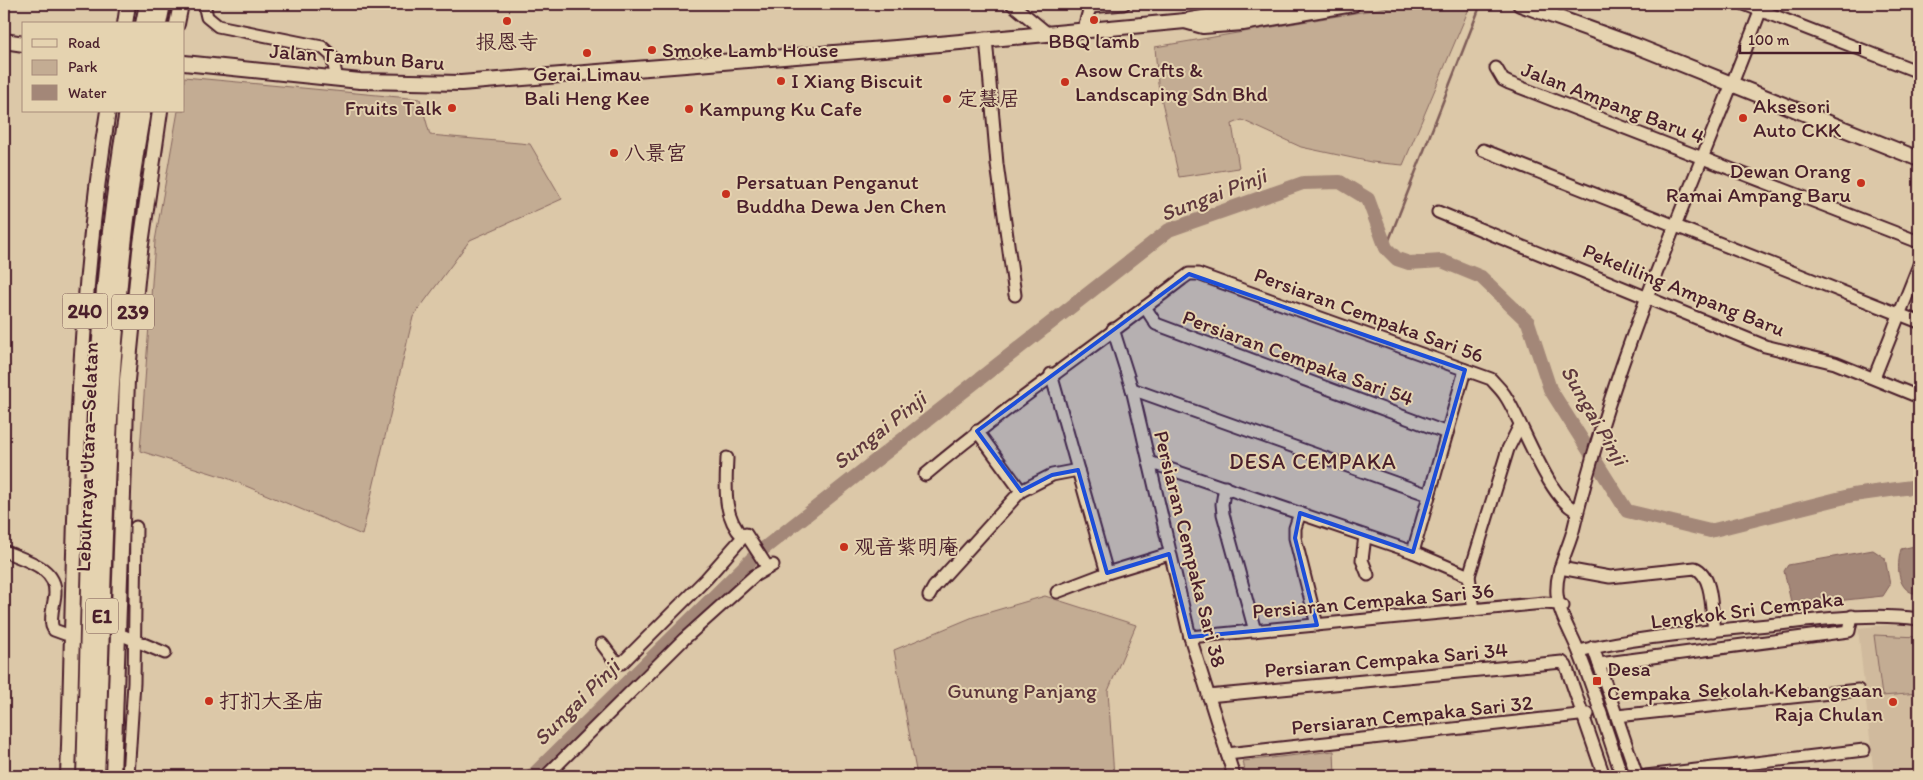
<svg xmlns="http://www.w3.org/2000/svg" width="1923" height="780" font-family="Itim,'LXGW WenKai TC',sans-serif">
	<style>
		.built { fill: #d0ba9d }
		.green { fill: #c3ac93; stroke: #86665f }
		.water { fill: #a38778; stroke: #7f5d59 }
		.lines { fill: none; stroke-linecap: round; stroke-linejoin: round }
		.stream { stroke: #7f5d59; stroke-width: 2.5 }
		.river { stroke: #a38778; stroke-width: 14 }
		.minor-casing { stroke: #4a1f2b; stroke-width: 15 }
		.major-casing { stroke: #4a1f2b; stroke-width: 18 }
		.highway-casing { stroke: #4a1f2b; stroke-width: 20 }
		.minor { stroke: #e5d3b0; stroke-width: 11 }
		.major { stroke: #e5d3b0; stroke-width: 14 }
		.highway { stroke: #e5d3b0; stroke-width: 16 }
		.marked { fill: #1d4ed8; fill-opacity: 0.2; stroke: #1d4ed8; stroke-width: 4; stroke-linejoin: round }
		.poi-dot { fill: #c8321e; stroke: #e5d3b0; stroke-width: 2 }
		.labels { text-anchor: middle; stroke-width: 4; stroke-linejoin: round; paint-order: stroke }
		.shield { fill: #e5d3b0; stroke: #785553; stroke-width: 1 }
		.shield-label { font-size: 20px; font-weight: bold; fill: #4a1f2b }
		.poi-label { font-size: 21px; fill: #4a1f2b; stroke: #e5d3b0; text-anchor: start }
		.street-label { font-size: 21px; fill: #4a1f2b; stroke: #e5d3b0 }
		.park-label { font-size: 21px; fill: #5c343b; stroke: #e5d3b0 }
		.water-label { font-size: 22px; font-style: italic; fill: #60393e; stroke: #e5d3b0 }
		.neighbourhood-label { font-size: 22px; letter-spacing: 1px; fill: #4a1f2b; stroke: #e5d3b0 }
	</style>
	<rect width="100%" height="100%" fill="#dcc8a8"/>
	<filter id="ink" filterUnits="userSpaceOnUse"><feTurbulence type="fractalNoise" baseFrequency=".02" numOctaves="2"/><feDisplacementMap in="SourceGraphic" scale="10" xChannelSelector="R" yChannelSelector="G"/><feConvolveMatrix kernelMatrix="1 2 1 2 8 2 1 2 1" color-interpolation-filters="sRGB"/></filter>
	<g filter="url(#ink)">
		<polygon class="built" points="1887,625 1919,626 1919,776 1874,776 1858,628"/>
		<g class="green">
			<polygon points="1408,4 1471,4 1403,165 1371,162 1301,147 1242,120 1232,124 1239,168 1179,177 1158,84 1155,47"/>
			<polygon points="184,77 420,99 430,135 530,144 562,199 470,240 413,317 362,535 227,478 140,451 155,241 178,111 184,111"/>
			<polygon points="1045,596 1136,625 1108,691 1114,776 917,776 894,650 973,617"/>
			<polygon points="1874,635 1919,637 1919,693 1882,696"/>
			<polygon points="1334,751 1335,776 1246,776 1243,761"/>
		</g>
		<g class="water">
			<path d="M1919 545V594C1897 593 1896 567 1901 549Z"/>
			<polygon points="1873,550 1885,558 1890,585 1883,596 1798,605 1791,602 1784,571 1788,565"/>
		</g>
		<g class="lines">
			<polyline class="stream" points="1386,248 1479,9"/>
			<polyline class="river" points="532,776 758,553 1169,230 1303,183 1340,182 1368,199 1386,248 1397,259 1409,263 1442,261 1481,277 1528,322 1550,389 1627,511 1710,531 1853,495 1919,486"/>
			<defs>
				<g id="minor">
					<polyline points="204,4 207,17 218,26 322,47 332,56 337,79"/>
					<polyline points="1012,4 1047,33"/>
					<polyline points="1744,4 1919,72"/>
					<polyline points="1090,7 1124,4"/>
					<polyline points="1209,16 1220,4"/>
					<polyline points="1083,31 1091,4"/>
					<polyline points="986,38 997,164 1015,295"/>
					<polyline points="1496,68 1503,80 1509,83 1919,242"/>
					<polyline points="1483,150 1919,322"/>
					<polyline points="1438,212 1765,346 1835,363 1919,397"/>
					<polyline points="1145,307 1156,324 1447,433"/>
					<polyline points="1113,329 1132,389 1190,637 1234,776"/>
					<polyline points="1051,374 1107,573"/>
					<polyline points="1874,378 1919,265"/>
					<polyline points="1132,389 1429,495"/>
					<polyline points="977,431 1021,491"/>
					<path d="M727 458C726 486 722 516 743 537L746 534 768 568"/>
					<polyline points="1149,462 1413,552 1469,576"/>
					<path d="M925 475C1008 405 1097 345 1182 279L1189 274H1198L1491 379C1496 385 1502 390 1506 397 1523 423 1549 500 1577 511"/>
					<polyline points="1225,487 1222,504 1223,514 1255,631"/>
					<polyline points="1300,513 1295,528 1295,538 1317,625"/>
					<polyline points="1365,536 1362,560 1368,575"/>
					<path d="M4 551C24 560 57 567 55 594 54 605 50 615 52 626L54 630 65 634"/>
					<polyline points="1413,552 1465,370"/>
					<path d="M1560 568 1610 577 1695 568C1714 576 1711 613 1714 631"/>
					<polyline points="1057,592 1107,573 1169,554"/>
					<polyline points="929,596 934,587 1021,491 1052,475 1078,470"/>
					<polyline points="1474,610 1469,576 1508,449 1520,425"/>
					<polyline points="124,636 165,653"/>
					<polyline points="1190,637 1544,603 1559,604 1563,606"/>
					<polyline points="602,644 614,660 622,663 706,579 743,537"/>
					<polyline points="1593,647 1637,776"/>
					<path d="M1579 651C1640 636 1705 632 1768 625 1819 620 1868 612 1919 619"/>
					<polyline points="1599,664 1849,631 1852,616"/>
					<polyline points="1208,696 1562,662 1566,666 1604,776"/>
					<polyline points="1617,716 1858,690"/>
					<polyline points="1227,754 1588,714"/>
					<polyline points="128,776 134,683 136,527"/>
					<polyline points="546,776 684,639 754,576 773,565"/>
					<path d="M1622 776C1608 736 1596 695 1580 655 1573 635 1559 616 1557 594 1555 570 1569 549 1574 527 1617 346 1698 177 1763 4"/>
					<polyline points="1646,776 1864,750"/>
				</g>
				<g id="major">
					<polyline points="1520,4 1639,47 1919,159"/>
					<polyline points="1185,21 1203,26 1243,23 1353,4"/>
					<polyline points="125,24 128,4"/>
					<polyline points="177,24 181,4"/>
					<polyline points="4,41 24,44"/>
					<polyline points="184,63 360,81 461,83 896,48 1185,21 1284,4"/>
					<path d="M68 776C76 555 72 331 108 111"/>
					<polyline points="113,776 127,380 140,251 160,111"/>
				</g>
				<g id="highway">
					<polyline points="144,24 148,4"/>
					<polyline points="158,24 162,4"/>
					<path d="M85 776C92 554 90 330 128 111"/>
					<path d="M96 776C105 554 103 331 142 111"/>
				</g>
			</defs>
			<use href="#minor" class="minor-casing"/>
			<use href="#major" class="major-casing"/>
			<use href="#highway" class="highway-casing"/>
			<use href="#minor" class="minor"/>
			<use href="#major" class="major"/>
			<use href="#highway" class="highway"/>
		</g>
	</g>
	<path class="marked" d="M1189 274 1465 370 1413 552 1300 513 1295 538 1317 625 1190 637 1169 554 1107 573 1078 470 1052 475 1021 491 977 431Z"/>
	<g class="poi-dot">
		<circle cx="1094" cy="20" r="5"/>
		<circle cx="507" cy="21" r="5"/>
		<circle cx="652" cy="50" r="5"/>
		<circle cx="587" cy="53" r="5"/>
		<circle cx="781" cy="81" r="5"/>
		<circle cx="1065" cy="82" r="5"/>
		<circle cx="947" cy="99" r="5"/>
		<circle cx="452" cy="108" r="5"/>
		<circle cx="689" cy="109" r="5"/>
		<circle cx="1743" cy="118" r="5"/>
		<circle cx="614" cy="153" r="5"/>
		<circle cx="1861" cy="183" r="5"/>
		<circle cx="726" cy="194" r="5"/>
		<circle cx="844" cy="547" r="5"/>
		<rect x="1592" y="676" width="10" height="10" rx="2.5"/>
		<circle cx="209" cy="701" r="5"/>
		<circle cx="1893" cy="702" r="5"/>
	</g>
	<g class="labels">
		<g class="shield">
			<rect x="62.5" y="293.5" width="45" height="35" rx="4"/>
			<rect x="112" y="294.5" width="42" height="35" rx="4"/>
			<rect x="86" y="598.5" width="32" height="35" rx="4"/>
		</g>
		<g class="shield-label">
			<text x="85" y="318">240</text>
			<text x="133" y="319">239</text>
			<text x="102" y="623">E1</text>
		</g>
		<g class="poi-label">
			<text x="1094" y="48" text-anchor="middle">BBQ lamb</text>
			<text x="507" y="49" text-anchor="middle">报恩寺</text>
			<text x="662" y="57">Smoke Lamb House</text>
			<text x="1075" y="77">Asow Crafts &amp;<tspan x="1075" dy="24">Landscaping Sdn Bhd</tspan></text>
			<text x="587" y="81" text-anchor="middle">Gerai Limau<tspan x="587" dy="24">Bali Heng Kee</tspan></text>
			<text x="791" y="88">I Xiang Biscuit</text>
			<text x="957" y="106">定慧居</text>
			<text x="1753" y="113">Aksesori<tspan x="1753" dy="24">Auto CKK</tspan></text>
			<text x="442" y="115" text-anchor="end">Fruits Talk</text>
			<text x="699" y="116">Kampung Ku Cafe</text>
			<text x="624" y="160">八景宫</text>
			<text x="1851" y="178" text-anchor="end">Dewan Orang<tspan x="1851" dy="24">Ramai Ampang Baru</tspan></text>
			<text x="736" y="189">Persatuan Penganut<tspan x="736" dy="24">Buddha Dewa Jen Chen</tspan></text>
			<text x="854" y="554">观音紫明庵</text>
			<text x="1607" y="676">Desa<tspan x="1607" dy="24">Cempaka</tspan></text>
			<text x="1883" y="697" text-anchor="end">Sekolah Kebangsaan<tspan x="1883" dy="24">Raja Chulan</tspan></text>
			<text x="219" y="708">打扪大圣庙</text>
		</g>
		<g class="street-label">
			<text transform="translate(357 57) rotate(4)" y="7">Jalan Tambun Baru</text>
			<text transform="translate(1613 103) rotate(21)" y="7">Jalan Ampang Baru 4</text>
			<text transform="translate(1684 290) rotate(22)" y="7">Pekeliling Ampang Baru</text>
			<text transform="translate(1369 315) rotate(20)" y="7">Persiaran Cempaka Sari 56</text>
			<text transform="translate(1298 358) rotate(20)" y="7">Persiaran Cempaka Sari 54</text>
			<text transform="translate(87 457) rotate(-88)" y="7">Lebuhraya Utara–Selatan</text>
			<text transform="translate(1190 549) rotate(76)" y="7">Persiaran Cempaka Sari 38</text>
			<text transform="translate(1373 601) rotate(-5)" y="7">Persiaran Cempaka Sari 36</text>
			<text transform="translate(1747 610) rotate(-7)" y="7">Lengkok Sri Cempaka</text>
			<text transform="translate(1386 660) rotate(-5)" y="7">Persiaran Cempaka Sari 34</text>
			<text transform="translate(1412 715) rotate(-6)" y="7">Persiaran Cempaka Sari 32</text>
		</g>
		<g class="park-label">
			<text x="1022" y="698">Gunung Panjang</text>
		</g>
		<g class="water-label">
			<text transform="translate(1213 194) rotate(-21)" y="8">Sungai Pinji</text>
			<text transform="translate(1595 415) rotate(60)" y="8">Sungai Pinji</text>
			<text transform="translate(879 430) rotate(-38)" y="8">Sungai Pinji</text>
			<text transform="translate(576 702) rotate(-45)" y="8">Sungai Pinji</text>
		</g>
		<g class="neighbourhood-label">
			<text x="1313" y="469">DESA CEMPAKA</text>
		</g>
	</g>
	<rect width="1923" height="780" fill="none" stroke="#e5d3b0" stroke-width="20"/>
	<rect x="10" y="10" width="1903" height="760" fill="none" stroke="#4a1f2b" stroke-width="2" filter="url(#ink)"/>
	<rect x="22" y="22" width="162" height="90" fill="#e5d3b0" stroke="#a78b7b"/>
	<rect x="32" y="39" width="25" height="8" fill="#e5d3b0" stroke="#a78b7b"/>
	<text x="68" y="48" font-size="15" fill="#4a1f2b">Road</text>
	<rect x="32" y="60" width="25" height="15" fill="#c3ac93" stroke="#a78b7b"/>
	<text x="68" y="72" font-size="15" fill="#4a1f2b">Park</text>
	<rect x="32" y="85" width="25" height="15" fill="#a38778" stroke="#a78b7b"/>
	<text x="68" y="98" font-size="15" fill="#4a1f2b">Water</text>
	<path d="M1740 45v8h120v-8" fill="none" stroke="#4a1f2b" stroke-width="2.5"/>
	<text x="1748" y="45" font-size="15" fill="#4a1f2b" stroke="#e5d3b0" stroke-width="4" paint-order="stroke">100 m</text>
</svg>
